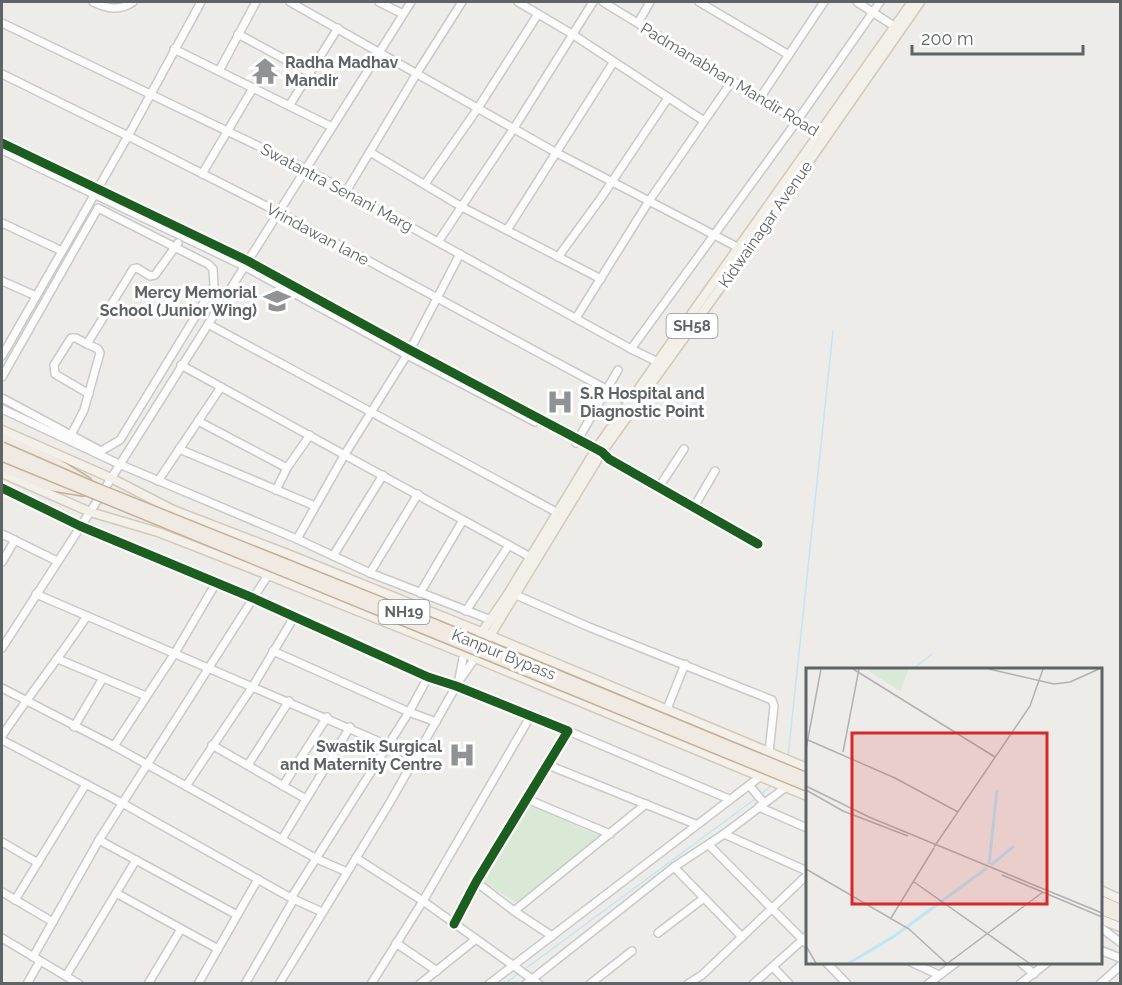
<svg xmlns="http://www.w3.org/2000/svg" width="1122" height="985" font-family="Raleway,sans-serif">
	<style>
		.green { fill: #dae9d5 }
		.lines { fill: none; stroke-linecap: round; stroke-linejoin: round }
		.stream { stroke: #bee6f6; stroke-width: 1.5 }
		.minor-casing { stroke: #c8c9c8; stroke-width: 10 }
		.major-casing { stroke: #d4c8b8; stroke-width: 11 }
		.highway-casing { stroke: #c5b096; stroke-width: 12 }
		.minor { stroke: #fcfcfc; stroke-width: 7 }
		.major { stroke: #f3efe9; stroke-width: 8 }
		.highway { stroke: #f0eae2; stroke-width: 9 }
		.highway-bridge-casing { stroke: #c5b096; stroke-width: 12; stroke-linecap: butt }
		.highway-bridge { stroke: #f0eae2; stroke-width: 9 }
		.cycleway-casing { stroke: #fff; stroke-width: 13 }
		.cycleway { stroke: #1b5e20; stroke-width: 9 }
		.labels { text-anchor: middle; stroke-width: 6; stroke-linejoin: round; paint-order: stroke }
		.shield { fill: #fff; stroke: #8e9294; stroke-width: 1.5 }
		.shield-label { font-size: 15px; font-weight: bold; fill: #5e6366 }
		.poi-label { font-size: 16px; font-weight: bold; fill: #5e6366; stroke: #fff; text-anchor: start }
		.street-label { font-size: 16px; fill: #5e6366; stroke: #fff }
		.inset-river { fill: none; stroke: #bee6f6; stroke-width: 3 }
		.inset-road { fill: none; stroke: #b0b1b1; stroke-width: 1.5 }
		.view { fill: #d62828; fill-opacity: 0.15; stroke: #d62828; stroke-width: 3 }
		.inset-edge { fill: none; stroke: #5e6366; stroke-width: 3 }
	</style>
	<rect width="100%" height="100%" fill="#eeece9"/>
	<polygon class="green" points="530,805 602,837 519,904 483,882"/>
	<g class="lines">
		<g class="stream">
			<polyline points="912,670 932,654"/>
			<polyline points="788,757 833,331"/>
			<polyline points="801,762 807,757"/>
			<polyline points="761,794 771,786"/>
			<polyline points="525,969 755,799"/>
			<polyline points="505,984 519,973"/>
		</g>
		<defs>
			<g id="minor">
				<path d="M93 2C108 9 119 11 133 2"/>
				<polyline points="290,2 555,152 741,249"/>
				<polyline points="379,2 403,14"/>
				<polyline points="518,2 572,34 704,121"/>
				<polyline points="603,2 821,135"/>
				<polyline points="699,2 789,55"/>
				<polyline points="857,2 897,28"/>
				<polyline points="2,23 306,169 631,349 660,363"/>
				<polyline points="638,23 650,2"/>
				<polyline points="238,34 310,73"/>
				<polyline points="174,49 332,127"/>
				<polyline points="219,71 256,2"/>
				<polyline points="2,74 128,136 278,212 630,402"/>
				<polyline points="760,98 824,2"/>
				<polyline points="289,106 338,28"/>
				<polyline points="2,143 248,261 410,350 602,452 609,459 758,544"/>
				<polyline points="2,150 244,266 407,355 535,422"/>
				<polyline points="370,152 462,207 601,279"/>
				<polyline points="202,174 253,88"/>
				<polyline points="425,184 478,108 538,14"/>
				<polyline points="347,190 417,73 462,2"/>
				<polyline points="2,223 62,251"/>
				<polyline points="507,230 613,63"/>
				<polyline points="438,242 514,128 593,2"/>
				<polyline points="558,257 601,198 668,98"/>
				<polyline points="2,281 36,296"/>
				<polyline points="576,318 649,201 732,81"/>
				<polyline points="208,324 558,513"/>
				<polyline points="87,344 76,338 71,338 54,365 55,374 89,394"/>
				<polyline points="631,349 797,121 880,2"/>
				<polyline points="2,356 128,136 201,2"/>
				<polyline points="181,365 534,559"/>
				<polyline points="2,377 98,208 208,264 213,269 214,286 120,440 101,451 2,398"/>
				<polyline points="2,409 119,464 297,539 370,573 418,494"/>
				<polyline points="198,421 287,468 310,435"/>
				<polyline points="71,435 84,410 100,353 98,349 87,344 133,269 137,268 150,276 155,275 178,243"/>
				<polyline points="576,443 618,370"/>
				<polyline points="179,449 315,506"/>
				<polyline points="158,481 221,387"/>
				<polyline points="659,487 684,449"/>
				<polyline points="2,488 80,526 253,598 428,677 456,686 568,731 476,882 454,924"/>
				<polyline points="276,490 287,468"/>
				<polyline points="694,507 715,471"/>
				<polyline points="2,534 57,561"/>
				<polyline points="297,539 345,454 410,350 460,254"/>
				<polyline points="333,556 383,475"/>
				<polyline points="2,562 15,540"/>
				<polyline points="370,573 491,620"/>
				<polyline points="420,593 463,520"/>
				<polyline points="36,594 415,757"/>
				<polyline points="516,595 589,627 772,700 774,706 769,752"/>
				<polyline points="466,611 509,545"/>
				<polyline points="2,648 90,512 411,2"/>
				<polyline points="273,651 409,712 436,722"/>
				<polyline points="58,659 146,696"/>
				<polyline points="459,679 464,653"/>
				<polyline points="2,688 114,746 317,859 347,872"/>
				<polyline points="667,709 685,664"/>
				<polyline points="74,727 103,678"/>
				<polyline points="568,731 729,799"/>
				<path d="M2 736C29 695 60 657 87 616"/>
				<polyline points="2,740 122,803 291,898 322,912"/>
				<polyline points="212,745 306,799"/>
				<polyline points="114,746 175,653 216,583"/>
				<polyline points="248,765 289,701"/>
				<polyline points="548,765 695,824"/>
				<polyline points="749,785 764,803"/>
				<polyline points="186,786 253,686 294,617"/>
				<polyline points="283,786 327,717"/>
				<polyline points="527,799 610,834"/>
				<polyline points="759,807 807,828"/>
				<polyline points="724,834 807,871"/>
				<polyline points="282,839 350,727"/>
				<polyline points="99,840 237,915"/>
				<polyline points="2,842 38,863"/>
				<polyline points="709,845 807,944"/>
				<polyline points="356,858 423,901 539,984"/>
				<polyline points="674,867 742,937"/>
				<polyline points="476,882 514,911 646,804"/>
				<polyline points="2,892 53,922"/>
				<polyline points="116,893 218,949"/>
				<polyline points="291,898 409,712 428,677"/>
				<polyline points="15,900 86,784"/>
				<polyline points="514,911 552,936"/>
				<polyline points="1100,927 1120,942"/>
				<polyline points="658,933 704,898"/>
				<polyline points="2,938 79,984"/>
				<polyline points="396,943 437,971"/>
				<polyline points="1100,950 1120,958"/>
				<polyline points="33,957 99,840 268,575"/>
				<polyline points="826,962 847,984"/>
				<polyline points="911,962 939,975"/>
				<polyline points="1020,962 1034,974"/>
				<polyline points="773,967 789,984"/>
				<polyline points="66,976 136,860"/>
				<polyline points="27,984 40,961"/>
				<polyline points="148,984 181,929"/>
				<polyline points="198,984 258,879"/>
				<polyline points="245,984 294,899"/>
				<polyline points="279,984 389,804 459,681 475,658"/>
				<polyline points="371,984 423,901 530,717"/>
				<polyline points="420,984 476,939"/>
				<polyline points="489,984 761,776"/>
				<polyline points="526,984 674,867 724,834 786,787"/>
				<polyline points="590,984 632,951"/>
				<polyline points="688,984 702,975 807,875"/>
				<polyline points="753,984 807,936"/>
				<polyline points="928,984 957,962"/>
				<polyline points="1020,984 1048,962"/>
				<polyline points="1100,984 1120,966"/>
			</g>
			<g id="major">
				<polyline points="2,430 111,478 173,510 285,553 491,636 807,768"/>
				<polyline points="2,473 90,512 158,532 268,575 475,658 807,796"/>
				<polyline points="480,635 508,594 596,449 912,2"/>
				<polyline points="488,639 602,452 746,252 920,2"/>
				<polyline points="1100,890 1120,899"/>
				<polyline points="1100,919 1120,927"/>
			</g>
			<g id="highway">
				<polyline points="2,438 58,464 87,482"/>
				<polyline points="2,467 47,485 83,491"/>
				<polyline points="1100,900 1120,909"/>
				<polyline points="1100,909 1120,917"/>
			</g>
		</defs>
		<use href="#minor" class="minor-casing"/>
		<use href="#major" class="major-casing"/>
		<use href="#highway" class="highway-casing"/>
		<use href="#minor" class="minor"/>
		<use href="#major" class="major"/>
		<use href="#highway" class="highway"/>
		<defs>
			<g id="highway-bridge">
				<polyline points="2,447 96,488 388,605 807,778"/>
				<polyline points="2,456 807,786"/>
			</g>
		</defs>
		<use href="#highway-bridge" class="highway-bridge-casing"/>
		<use href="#highway-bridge" class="highway-bridge"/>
		<defs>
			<g id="cycleway">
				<polyline points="2,143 248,261 410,350 602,452 609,459 758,544"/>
				<polyline points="2,488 80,526 253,598 428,677 456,686 568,731 476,882 454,924"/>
			</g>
		</defs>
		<use href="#cycleway" class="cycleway-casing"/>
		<use href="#cycleway" class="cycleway"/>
	</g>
	<defs>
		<symbol id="temple-bare" viewBox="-9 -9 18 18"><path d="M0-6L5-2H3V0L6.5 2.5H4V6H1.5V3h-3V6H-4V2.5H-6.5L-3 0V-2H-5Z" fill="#909394" stroke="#fff" stroke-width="2.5" paint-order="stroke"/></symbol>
		<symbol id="school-bare" viewBox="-9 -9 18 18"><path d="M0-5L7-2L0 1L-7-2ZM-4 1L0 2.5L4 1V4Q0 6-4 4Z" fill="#909394" stroke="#fff" stroke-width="2.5" paint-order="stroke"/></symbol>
		<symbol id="hospital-bare" viewBox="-9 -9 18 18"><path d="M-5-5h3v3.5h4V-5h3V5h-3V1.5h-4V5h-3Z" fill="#909394" stroke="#fff" stroke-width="2.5" paint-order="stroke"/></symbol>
	</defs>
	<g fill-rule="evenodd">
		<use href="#temple-bare" x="246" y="52" width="38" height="38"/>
		<use href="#school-bare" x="258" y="282" width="38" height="38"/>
		<use href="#hospital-bare" x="541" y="383" width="38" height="38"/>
		<use href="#hospital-bare" x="443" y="736" width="38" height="38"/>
	</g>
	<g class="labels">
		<g class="shield">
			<rect x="666.5" y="314" width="51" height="24" rx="4.5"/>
			<rect x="378.5" y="600" width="51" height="24" rx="4.5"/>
		</g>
		<g class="shield-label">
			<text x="692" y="331">SH58</text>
			<text x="404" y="617">NH19</text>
		</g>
		<g class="poi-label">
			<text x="285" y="68">Radha Madhav<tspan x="285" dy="18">Mandir</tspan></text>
			<text x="257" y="298" text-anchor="end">Mercy Memorial<tspan x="257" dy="18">School (Junior Wing)</tspan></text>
			<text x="580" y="399">S.R Hospital and<tspan x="580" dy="18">Diagnostic Point</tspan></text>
			<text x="442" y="752" text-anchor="end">Swastik Surgical<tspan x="442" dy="18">and Maternity Centre</tspan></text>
		</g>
		<g class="street-label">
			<text transform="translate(730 79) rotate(31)" y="6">Padmanabhan Mandir Road</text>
			<text transform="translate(337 187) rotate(28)" y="6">Swatantra Senani Marg</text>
			<text transform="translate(765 224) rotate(-55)" y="6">Kidwainagar Avenue</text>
			<text transform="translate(318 234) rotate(28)" y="6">Vrindawan lane</text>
			<text transform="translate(504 654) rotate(22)" y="6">Kanpur Bypass</text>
		</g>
	</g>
	<g transform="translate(806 668)">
		<rect width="296" height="296" fill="#eeece9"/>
		<path d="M66 1H103L94 23 64 4Z" fill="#dae9d5"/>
		<path class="inset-river" d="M183 196 191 122M185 197 208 178M43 295 87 269 181 200"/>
		<path class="inset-road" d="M47 1 189 89M183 1 248 16 264 14 293 1M2 72 89 110 152 144M0 81 15 1M37 84 53 1M0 118 63 149 296 245M0 122 37 143 102 168M128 179 224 38 237 1M0 201 103 261 140 295M196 207 296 249M108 214 223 295M85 250 128 180M0 278 10 295M142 295 237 224"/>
		<path class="view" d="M46 65H241V236H46Z"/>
		<rect width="296" height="296" class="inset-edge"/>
	</g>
	<rect width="1122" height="985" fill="none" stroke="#5e6366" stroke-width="6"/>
	<path d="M912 45v9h171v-9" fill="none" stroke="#5e6366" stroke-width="3"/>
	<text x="921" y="45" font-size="18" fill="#5e6366" stroke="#ffffff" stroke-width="4.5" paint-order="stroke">200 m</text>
</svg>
